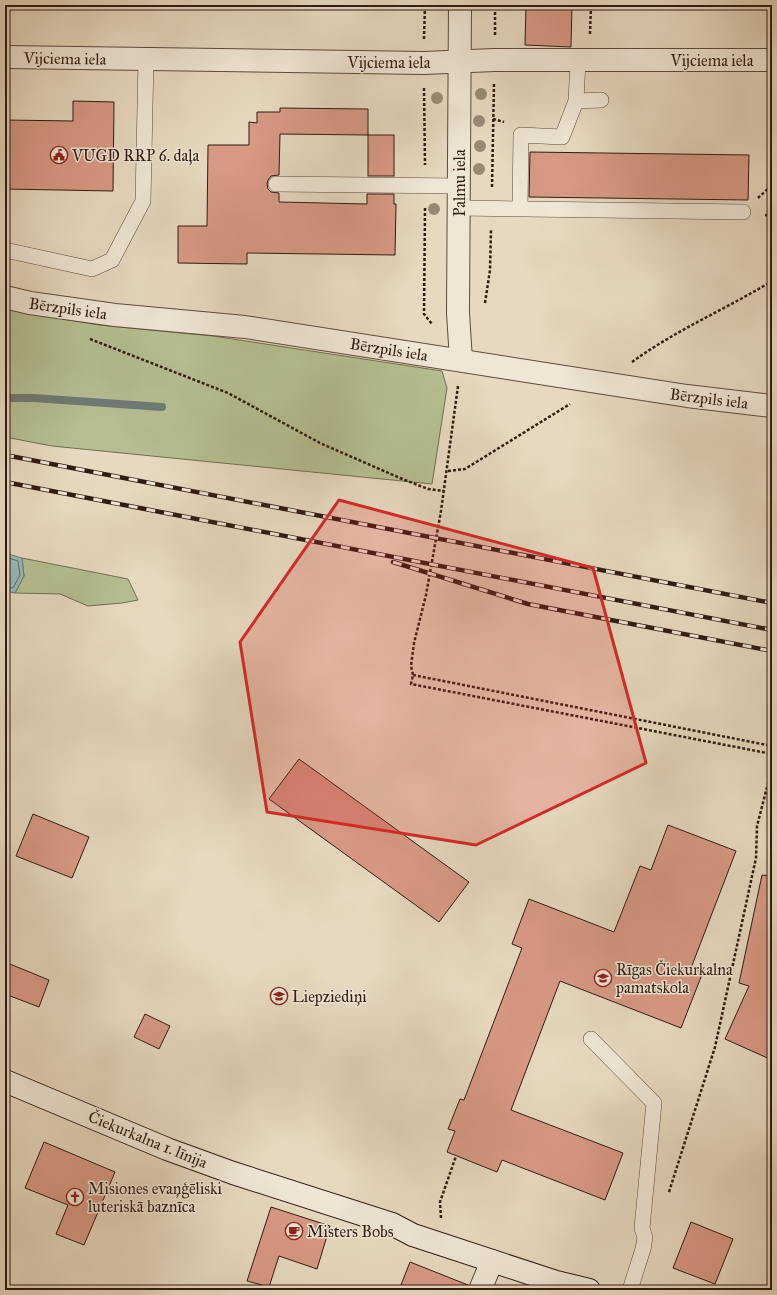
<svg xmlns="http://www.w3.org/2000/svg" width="777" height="1295" font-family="'IM FELL Great Primer',serif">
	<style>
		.green { fill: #b5bf92; stroke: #726d52 }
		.water { fill: #97b9b7; stroke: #6e7a75 }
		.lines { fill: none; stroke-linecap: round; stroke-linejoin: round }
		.shore { stroke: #646a64; stroke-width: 1 }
		.stream { stroke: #6e7a75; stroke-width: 8 }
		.building { fill: #d89985; stroke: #301b11 }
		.lane-casing { stroke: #5e4a3c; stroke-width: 16 }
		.street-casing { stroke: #5e4a3c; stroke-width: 24 }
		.secondary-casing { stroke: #301b11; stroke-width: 24 }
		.path { stroke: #301b11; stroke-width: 2.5; stroke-dasharray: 3 2; stroke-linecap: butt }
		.lane { stroke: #efe6d5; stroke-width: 15 }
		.street { stroke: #efe6d5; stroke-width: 22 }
		.secondary { stroke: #efe6d5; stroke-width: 22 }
		.rail-casing { stroke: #301b11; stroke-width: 4.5 }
		.rail { stroke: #efe6d5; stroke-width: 3; stroke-dasharray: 9; stroke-linecap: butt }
		.tree { fill: #988b75 }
		.marked { fill: #d62828; fill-opacity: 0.2; stroke: #d62828; stroke-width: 3; stroke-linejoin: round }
		.labels { text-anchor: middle; stroke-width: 3; stroke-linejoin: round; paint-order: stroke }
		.street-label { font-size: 16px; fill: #301b11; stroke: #efe6d5 }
		.poi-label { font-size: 16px; fill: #301b11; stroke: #efe6d5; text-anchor: start }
	</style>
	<rect width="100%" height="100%" fill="#e6d9bf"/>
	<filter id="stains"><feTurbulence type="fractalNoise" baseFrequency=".005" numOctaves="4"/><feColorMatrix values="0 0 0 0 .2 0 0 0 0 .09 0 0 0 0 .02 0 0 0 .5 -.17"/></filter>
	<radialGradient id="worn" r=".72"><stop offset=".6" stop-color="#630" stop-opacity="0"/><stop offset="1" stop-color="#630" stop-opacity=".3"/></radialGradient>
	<g class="green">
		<polygon points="5,309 99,325 213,336 442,371 447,388 432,484 52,446 5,437"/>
		<polygon points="22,558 128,579 138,600 122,603 88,606 60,594 15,593 24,576"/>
	</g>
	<polygon class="water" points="5,553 22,558 24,576 15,593 5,591"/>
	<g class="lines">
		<polyline class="shore" points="5,557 18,561 20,575 13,588 5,587"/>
		<polyline class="stream" points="5,398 34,398 162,407"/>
	</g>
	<g class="building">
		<polygon points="526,5 572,5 571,47 525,45"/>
		<polygon points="73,101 114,102 113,191 5,189 5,120 73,121"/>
		<polygon points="280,108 368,109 368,135 280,134 279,175 271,176 268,180 267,184 268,189 271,192 279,193 279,202 367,204 367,194 394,194 394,204 396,204 395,255 247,253 247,264 178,263 178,226 207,226 208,145 249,145 249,122 257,123 257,112 280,112"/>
		<rect x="368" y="135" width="26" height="41"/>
		<polygon points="530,152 749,155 748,200 529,197"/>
		<polygon points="299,759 469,882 439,922 269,799"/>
		<polygon points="33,814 89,837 72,878 16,856"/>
		<polygon points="668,825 736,851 691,968 703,972 681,1028 560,981 511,1110 623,1153 605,1200 502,1160 497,1172 447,1152 455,1131 448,1129 460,1099 464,1100 522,948 512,944 529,899 614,932 640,866 651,870"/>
		<polygon points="762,875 772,876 772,1060 725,1039 749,986 739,983"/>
		<polygon points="5,962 49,980 39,1007 5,994"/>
		<polygon points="145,1014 170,1026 159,1049 134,1037"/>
		<polygon points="44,1142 115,1172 84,1245 56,1234 68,1205 25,1188"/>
		<polygon points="271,1207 330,1226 317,1269 279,1256 269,1287 247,1281"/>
		<polygon points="691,1222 733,1239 715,1284 673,1268"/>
		<polygon points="410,1262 468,1285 468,1290 399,1290"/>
	</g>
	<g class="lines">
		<defs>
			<g id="lane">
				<polyline points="576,101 601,100"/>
				<polyline points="276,184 459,186"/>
				<polyline points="459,208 743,212"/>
				<polyline points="520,208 521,135 562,137 576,101 578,60"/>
				<polyline points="5,250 92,269 112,260 143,201 146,59"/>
				<polyline points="591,1039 654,1103 642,1228 645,1238 643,1249 630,1290"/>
			</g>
			<g id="street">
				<polyline points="460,5 458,313 461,360"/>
				<polyline points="5,57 424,63 494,60 772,60"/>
				<polyline points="5,297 30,303 115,315 245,327 687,396 772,406"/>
				<polyline points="480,1290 492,1261"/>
			</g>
			<polyline id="secondary" points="5,1081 167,1149 233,1173 392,1224 413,1235 556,1282 589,1290"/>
		</defs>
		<use href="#lane" class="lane-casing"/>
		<use href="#street" class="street-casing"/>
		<use href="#secondary" class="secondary-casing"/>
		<g class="path">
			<polyline points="590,34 591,5"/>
			<polyline points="495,35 495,5"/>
			<polyline points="424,39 425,5"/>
			<polyline points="424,88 425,165"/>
			<polyline points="493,119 504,122"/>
			<polyline points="492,187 494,84"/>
			<polyline points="758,198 772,185"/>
			<polyline points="425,208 424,314 432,324"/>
			<polyline points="765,215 772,216"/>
			<polyline points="485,303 490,270 491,230"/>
			<polyline points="90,339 228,393 320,443 400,478 428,489 444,491"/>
			<path d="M632 362C676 330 726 309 772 281"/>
			<polyline points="458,386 441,511 426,595 414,643 411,666 413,675 411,684 772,754"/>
			<polyline points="448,471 465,469 570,404"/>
			<polyline points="413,675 772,746"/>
			<polyline points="669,1192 715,1047 756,858 757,826 772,768"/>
			<polyline points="441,1218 440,1202 456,1156"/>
		</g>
		<use href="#lane" class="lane"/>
		<use href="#street" class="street"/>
		<use href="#secondary" class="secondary"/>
		<defs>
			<g id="rail">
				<polyline points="5,455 772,603"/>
				<polyline points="5,482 772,630"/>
				<polyline points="393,562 528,604 772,651"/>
			</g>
		</defs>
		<use href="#rail" class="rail-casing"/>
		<use href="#rail" class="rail"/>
	</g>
	<g class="tree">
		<circle cx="481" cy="94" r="6"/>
		<circle cx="437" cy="98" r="6"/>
		<circle cx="479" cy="121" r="6"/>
		<circle cx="480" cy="146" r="6"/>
		<circle cx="479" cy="169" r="6"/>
		<circle cx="434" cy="209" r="6"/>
	</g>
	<path class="marked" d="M339 500 593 568 646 763 476 845 267 812 240 642Z"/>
	<defs>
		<symbol id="civic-ring" viewBox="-11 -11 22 22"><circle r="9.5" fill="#efe6d5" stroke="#8f2418" stroke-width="1.5"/><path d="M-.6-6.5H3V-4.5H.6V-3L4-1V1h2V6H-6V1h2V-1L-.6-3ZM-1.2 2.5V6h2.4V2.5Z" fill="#8f2418"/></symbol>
		<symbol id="school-ring" viewBox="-11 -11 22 22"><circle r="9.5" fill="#efe6d5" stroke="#8f2418" stroke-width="1.5"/><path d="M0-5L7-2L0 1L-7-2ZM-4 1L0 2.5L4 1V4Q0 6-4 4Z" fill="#8f2418"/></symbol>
		<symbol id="church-ring" viewBox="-11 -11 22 22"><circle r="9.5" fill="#efe6d5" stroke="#8f2418" stroke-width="1.5"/><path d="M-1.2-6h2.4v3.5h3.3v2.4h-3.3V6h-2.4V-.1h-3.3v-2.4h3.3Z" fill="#8f2418"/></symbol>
		<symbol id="cafe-ring" viewBox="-11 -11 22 22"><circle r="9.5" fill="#efe6d5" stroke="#8f2418" stroke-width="1.5"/><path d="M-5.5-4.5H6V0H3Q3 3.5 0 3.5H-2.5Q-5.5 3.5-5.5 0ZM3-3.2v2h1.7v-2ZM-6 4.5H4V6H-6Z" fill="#8f2418"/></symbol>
	</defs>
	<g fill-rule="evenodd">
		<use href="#civic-ring" x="49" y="145" width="20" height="20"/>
		<use href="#school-ring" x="593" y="968" width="20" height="20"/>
		<use href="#school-ring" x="269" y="986" width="20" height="20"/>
		<use href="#church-ring" x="65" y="1187" width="20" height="20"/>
		<use href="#cafe-ring" x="284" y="1221" width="20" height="20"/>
	</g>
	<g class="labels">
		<g class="street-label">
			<text transform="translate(65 58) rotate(1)" y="6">Vijciema iela</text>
			<text x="712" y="66">Vijciema iela</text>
			<text x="389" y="68">Vijciema iela</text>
			<text transform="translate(459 183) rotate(-90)" y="6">Palmu iela</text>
			<text transform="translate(68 308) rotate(8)" y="6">Bērzpils iela</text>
			<text transform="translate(389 349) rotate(9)" y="6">Bērzpils iela</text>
			<text transform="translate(709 398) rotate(7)" y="6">Bērzpils iela</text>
			<text transform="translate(148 1139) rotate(22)" y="6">Čiekurkalna 1. līnija</text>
		</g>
		<g class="poi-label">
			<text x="72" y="161">VUGD RRP 6. daļa</text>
			<text x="616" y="975">Rīgas Čiekurkalna<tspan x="616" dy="18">pamatskola</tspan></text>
			<text x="292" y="1002">Liepziediņi</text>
			<text x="88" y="1194">Misiones evaņģēliski<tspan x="88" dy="18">luteriskā baznīca</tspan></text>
			<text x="307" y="1237">Misters Bobs</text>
		</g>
	</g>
	<rect width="777" height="1295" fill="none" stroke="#e6d9bf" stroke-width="20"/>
	<rect x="6" y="6" width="765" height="1283" fill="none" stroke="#301b11" stroke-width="2"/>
	<rect x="10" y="10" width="757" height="1275" fill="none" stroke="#301b11"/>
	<rect width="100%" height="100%" filter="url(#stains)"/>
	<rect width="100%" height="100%" fill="url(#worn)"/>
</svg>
